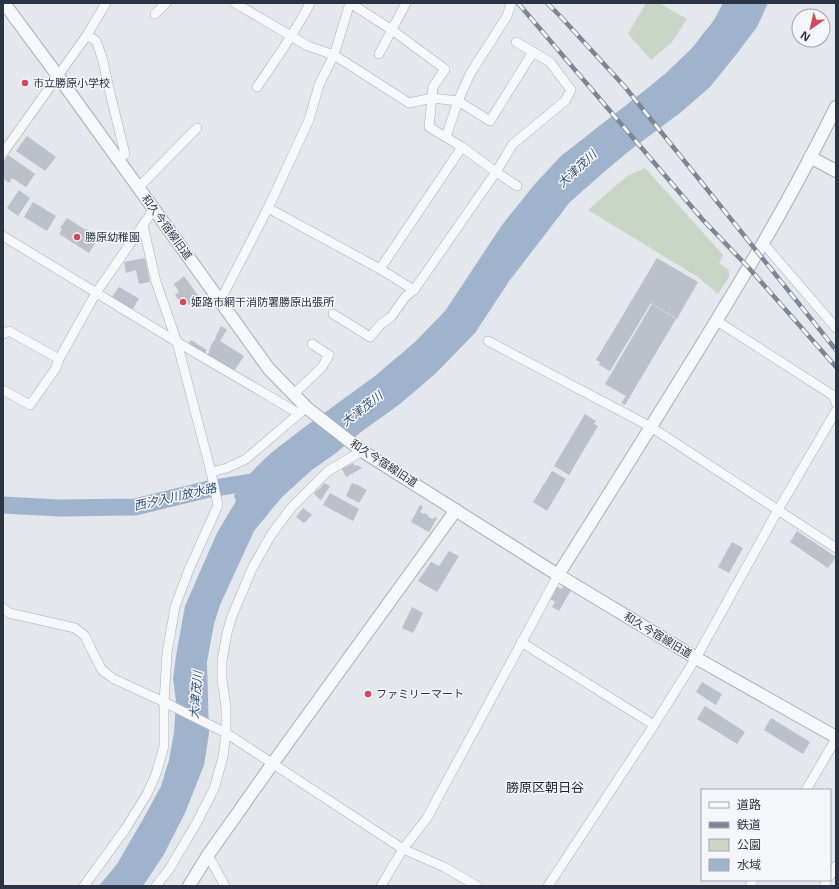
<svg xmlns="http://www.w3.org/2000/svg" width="839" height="889" font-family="'Open Sans','Noto Sans JP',sans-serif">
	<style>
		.green { fill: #c9d6c5 }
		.water { fill: #9fb4cc }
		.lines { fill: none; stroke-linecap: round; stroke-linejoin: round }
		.river { stroke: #9fb4cc; stroke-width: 17 }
		.building { fill: #bbc0ca }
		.minor-casing { stroke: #a9aeb7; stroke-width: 10 }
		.tertiary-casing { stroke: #a9aeb7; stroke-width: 14 }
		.minor { stroke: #f7f8fa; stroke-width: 9 }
		.tertiary { stroke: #f7f8fa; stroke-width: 12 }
		.rail-casing { stroke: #7d8696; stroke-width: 4.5 }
		.rail { stroke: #f4f6f9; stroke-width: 3; stroke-dasharray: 9; stroke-linecap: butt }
		.poi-dot { fill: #d1495b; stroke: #f4f6f9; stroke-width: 1.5 }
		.labels { text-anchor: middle; stroke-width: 3; stroke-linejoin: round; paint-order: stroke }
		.poi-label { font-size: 11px; fill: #2b3445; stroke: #f4f6f9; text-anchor: start }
		.street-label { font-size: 11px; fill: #2b3445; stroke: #f4f6f9 }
		.water-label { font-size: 12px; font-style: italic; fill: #34527a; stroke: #f4f6f9 }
		.quarter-label { font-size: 13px; fill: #1d2536; stroke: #f4f6f9 }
	</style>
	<rect width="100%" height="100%" fill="#e4e7ec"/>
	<g class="green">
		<polygon points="646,3 659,3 687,19 672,42 651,60 628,34"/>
		<polygon points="645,168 723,255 719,263 729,270 729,277 718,294 698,277 588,210 627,176"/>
	</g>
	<polygon class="water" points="723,3 768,3 757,27 735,56 710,87 680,113 629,151 604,172 570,202 510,280 475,333 435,374 400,404 361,432 336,453 312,470 282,497 254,531 220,605 214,624 207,662 209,734 204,765 185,813 163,856 143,886 99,886 117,864 146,814 161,786 169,760 174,733 176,701 173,679 176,656 185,606 217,533 236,501 234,496 244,479 271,453 302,429 375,376 415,342 445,311 502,225 534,185 561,156 644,91 666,73 692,48 714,20"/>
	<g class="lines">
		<polyline class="river" points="3,505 59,508 135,507 209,489 264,480"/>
	</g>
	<g class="building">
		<polygon points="27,136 56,157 45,171 16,151"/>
		<polygon points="8,155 35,174 26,187 12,178 9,183 3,178 3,174 4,172 3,172 3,162"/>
		<polygon points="19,190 30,198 18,216 7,208"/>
		<polygon points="33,202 56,216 47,231 24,217"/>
		<polygon points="67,218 86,230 87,229 94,233 92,235 98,239 89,253 59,234 62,229 60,228"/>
		<polygon points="145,258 150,282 139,284 136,270 126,273 124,262"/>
		<polygon points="657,258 698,282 677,319 651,303 610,371 599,365 600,362 596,360"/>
		<polygon points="184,276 199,297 189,305 186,301 182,304 175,295 179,292 174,284"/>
		<polygon points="119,287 138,298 139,299 132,310 112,297"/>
		<polygon points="652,304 676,319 625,405 621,403 626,396 605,384"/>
		<polygon points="221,326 227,330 220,341 244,356 234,371 208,355 211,345 216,338 215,338"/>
		<polygon points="191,340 207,350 204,355 188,345"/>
		<polygon points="585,414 596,421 594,424 598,426 569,475 554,466"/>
		<polygon points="353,463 355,466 357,465 362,468 346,477 342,469"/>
		<polygon points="552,471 566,479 547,511 533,502"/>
		<polygon points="324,483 330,486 321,500 314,494 317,490 318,491 319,488 320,489"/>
		<polygon points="352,483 356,485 356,484 367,490 359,503 346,496"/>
		<polygon points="330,493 359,509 353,521 323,505"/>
		<polygon points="420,505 423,507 420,512 424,514 425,513 429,516 428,517 433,519 435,517 437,518 429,532 411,522"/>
		<polygon points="303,508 312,515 304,523 296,517"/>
		<polygon points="797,531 836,557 828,568 790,542"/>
		<polygon points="732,542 743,548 729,573 718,567"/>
		<polygon points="449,551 459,556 437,592 418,581 431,562 439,566"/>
		<polygon points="556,586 562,589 564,586 571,590 559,611 552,607 555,602 549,598"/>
		<polygon points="412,607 423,613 413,633 402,628"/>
		<polygon points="702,682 722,694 716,705 696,692"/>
		<polygon points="705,706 745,732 737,744 697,719"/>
		<polygon points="771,718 810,742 803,754 764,730"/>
	</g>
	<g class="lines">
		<defs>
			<g id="minor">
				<polyline points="235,3 308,46 334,55 409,103 432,98 458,101 490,121 533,52"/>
				<polyline points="350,3 392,30 445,69 433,87 429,127 462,147 496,172 517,186"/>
				<polyline points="155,14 166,3"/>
				<polyline points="87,35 96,41 102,57 110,93 125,154 118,160"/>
				<polyline points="379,54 406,3"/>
				<path d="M257 87C276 59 295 33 310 3"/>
				<polyline points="446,137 458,101 470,74 507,16 511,4"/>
				<polyline points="3,153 87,35 106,3"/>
				<polyline points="138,188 197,128"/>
				<polyline points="268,208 380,269 414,290"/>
				<polyline points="3,236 177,342 298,413"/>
				<polyline points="763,243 836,328"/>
				<polyline points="380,269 462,147"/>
				<polyline points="220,301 268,208 309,120 319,85 334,55 350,3"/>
				<polyline points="333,314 370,337 381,324 391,317 406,296 414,290 496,172 513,144 565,101 571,90 550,62 516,42"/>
				<polyline points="717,321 834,396 836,403"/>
				<polyline points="3,334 9,331 59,359"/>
				<polyline points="488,341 651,427 836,548"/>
				<polyline points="3,390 30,405 56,368 59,359 96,293 154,209"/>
				<polyline points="294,394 322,367 329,355 312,344"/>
				<polyline points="211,472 227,468 246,459 302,411"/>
				<polyline points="3,608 9,613 75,628 85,636 91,649 102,670 114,679 164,702 226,733 403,849 444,867 477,886"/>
				<polyline points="521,642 654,725"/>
				<polyline points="806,790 833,744 836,737"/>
				<polyline points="208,855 225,886"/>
				<polyline points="830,876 836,866"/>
				<polyline points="84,886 126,828 147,794 156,774 164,746 164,702 167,653 175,607 188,572 218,505 211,472 177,342 156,282 143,225"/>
				<polyline points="156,886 170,868 197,822 214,789 223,757 226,733 226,707 222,680 222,661 227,633 232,616 252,569 271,535 291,508 328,471 362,451"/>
				<polyline points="381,886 403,849 427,818 558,575"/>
				<polyline points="548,886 654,725 696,658 778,510 836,411"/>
				<polyline points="750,886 753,880"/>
				<polyline points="824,886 827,880"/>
			</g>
			<g id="tertiary">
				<polyline points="4,3 58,76 269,369 307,408 362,451 558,575 696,658 836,737"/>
				<polyline points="810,157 836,171"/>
				<path d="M558 575C627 465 697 355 763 243 789 199 813 153 836 107"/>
				<polyline points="189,886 208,855 273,763 456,510"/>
			</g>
		</defs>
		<use href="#minor" class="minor-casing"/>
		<use href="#tertiary" class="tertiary-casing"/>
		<use href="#minor" class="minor"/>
		<use href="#tertiary" class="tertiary"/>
		<defs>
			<g id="rail">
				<polyline points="518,3 703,220 748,267 836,367"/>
				<polyline points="547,3 561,17 625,87 836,350"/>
			</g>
		</defs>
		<use href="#rail" class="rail-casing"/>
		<use href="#rail" class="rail"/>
	</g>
	<g class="poi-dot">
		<circle cx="25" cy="83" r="4"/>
		<circle cx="77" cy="237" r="4"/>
		<circle cx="183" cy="302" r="4"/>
		<circle cx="368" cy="694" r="4"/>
	</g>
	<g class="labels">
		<g class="poi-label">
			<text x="33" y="87">市立勝原小学校</text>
			<text x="85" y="241">勝原幼稚園</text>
			<text x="191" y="306">姫路市網干消防署勝原出張所</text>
			<text x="376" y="698">ファミリーマート</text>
		</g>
		<g class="street-label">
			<text transform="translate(167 227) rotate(54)" y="4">和久今宿線旧道</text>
			<text transform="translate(384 463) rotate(33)" y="4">和久今宿線旧道</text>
			<text transform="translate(658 635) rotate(31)" y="4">和久今宿線旧道</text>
		</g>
		<g class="water-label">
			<text transform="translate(577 169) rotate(-43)" y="4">大津茂川</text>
			<text transform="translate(362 409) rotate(-38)" y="4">大津茂川</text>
			<text transform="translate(175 497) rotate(-13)" y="4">西汐入川放水路</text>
			<text transform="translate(196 695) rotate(-85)" y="4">大津茂川</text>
		</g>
		<g class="quarter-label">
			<text x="545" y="792">勝原区朝日谷</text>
		</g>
	</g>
	<rect width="839" height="889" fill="none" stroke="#2b3445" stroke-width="8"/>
	<rect x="701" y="789" width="130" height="92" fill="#f4f6f9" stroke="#a4a8b1"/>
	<rect x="709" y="802" width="20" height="6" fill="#f7f8fa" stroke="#a4a8b1"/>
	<text x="737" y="809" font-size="12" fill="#2b3445">道路</text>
	<rect x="709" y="822" width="20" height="6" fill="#7d8696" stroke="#a4a8b1"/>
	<text x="737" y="829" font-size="12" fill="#2b3445">鉄道</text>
	<rect x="709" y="839" width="20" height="12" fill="#c9d6c5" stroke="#a4a8b1"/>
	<text x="737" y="849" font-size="12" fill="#2b3445">公園</text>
	<rect x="709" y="859" width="20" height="12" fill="#9fb4cc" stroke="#a4a8b1"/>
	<text x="737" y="869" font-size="12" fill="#2b3445">水域</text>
	<g transform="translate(811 28) rotate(214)"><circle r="19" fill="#f4f6f9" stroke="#a4a8b1"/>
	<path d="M0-3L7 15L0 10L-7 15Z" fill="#d1495b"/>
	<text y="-6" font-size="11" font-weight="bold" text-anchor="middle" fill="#2b3445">N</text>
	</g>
</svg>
